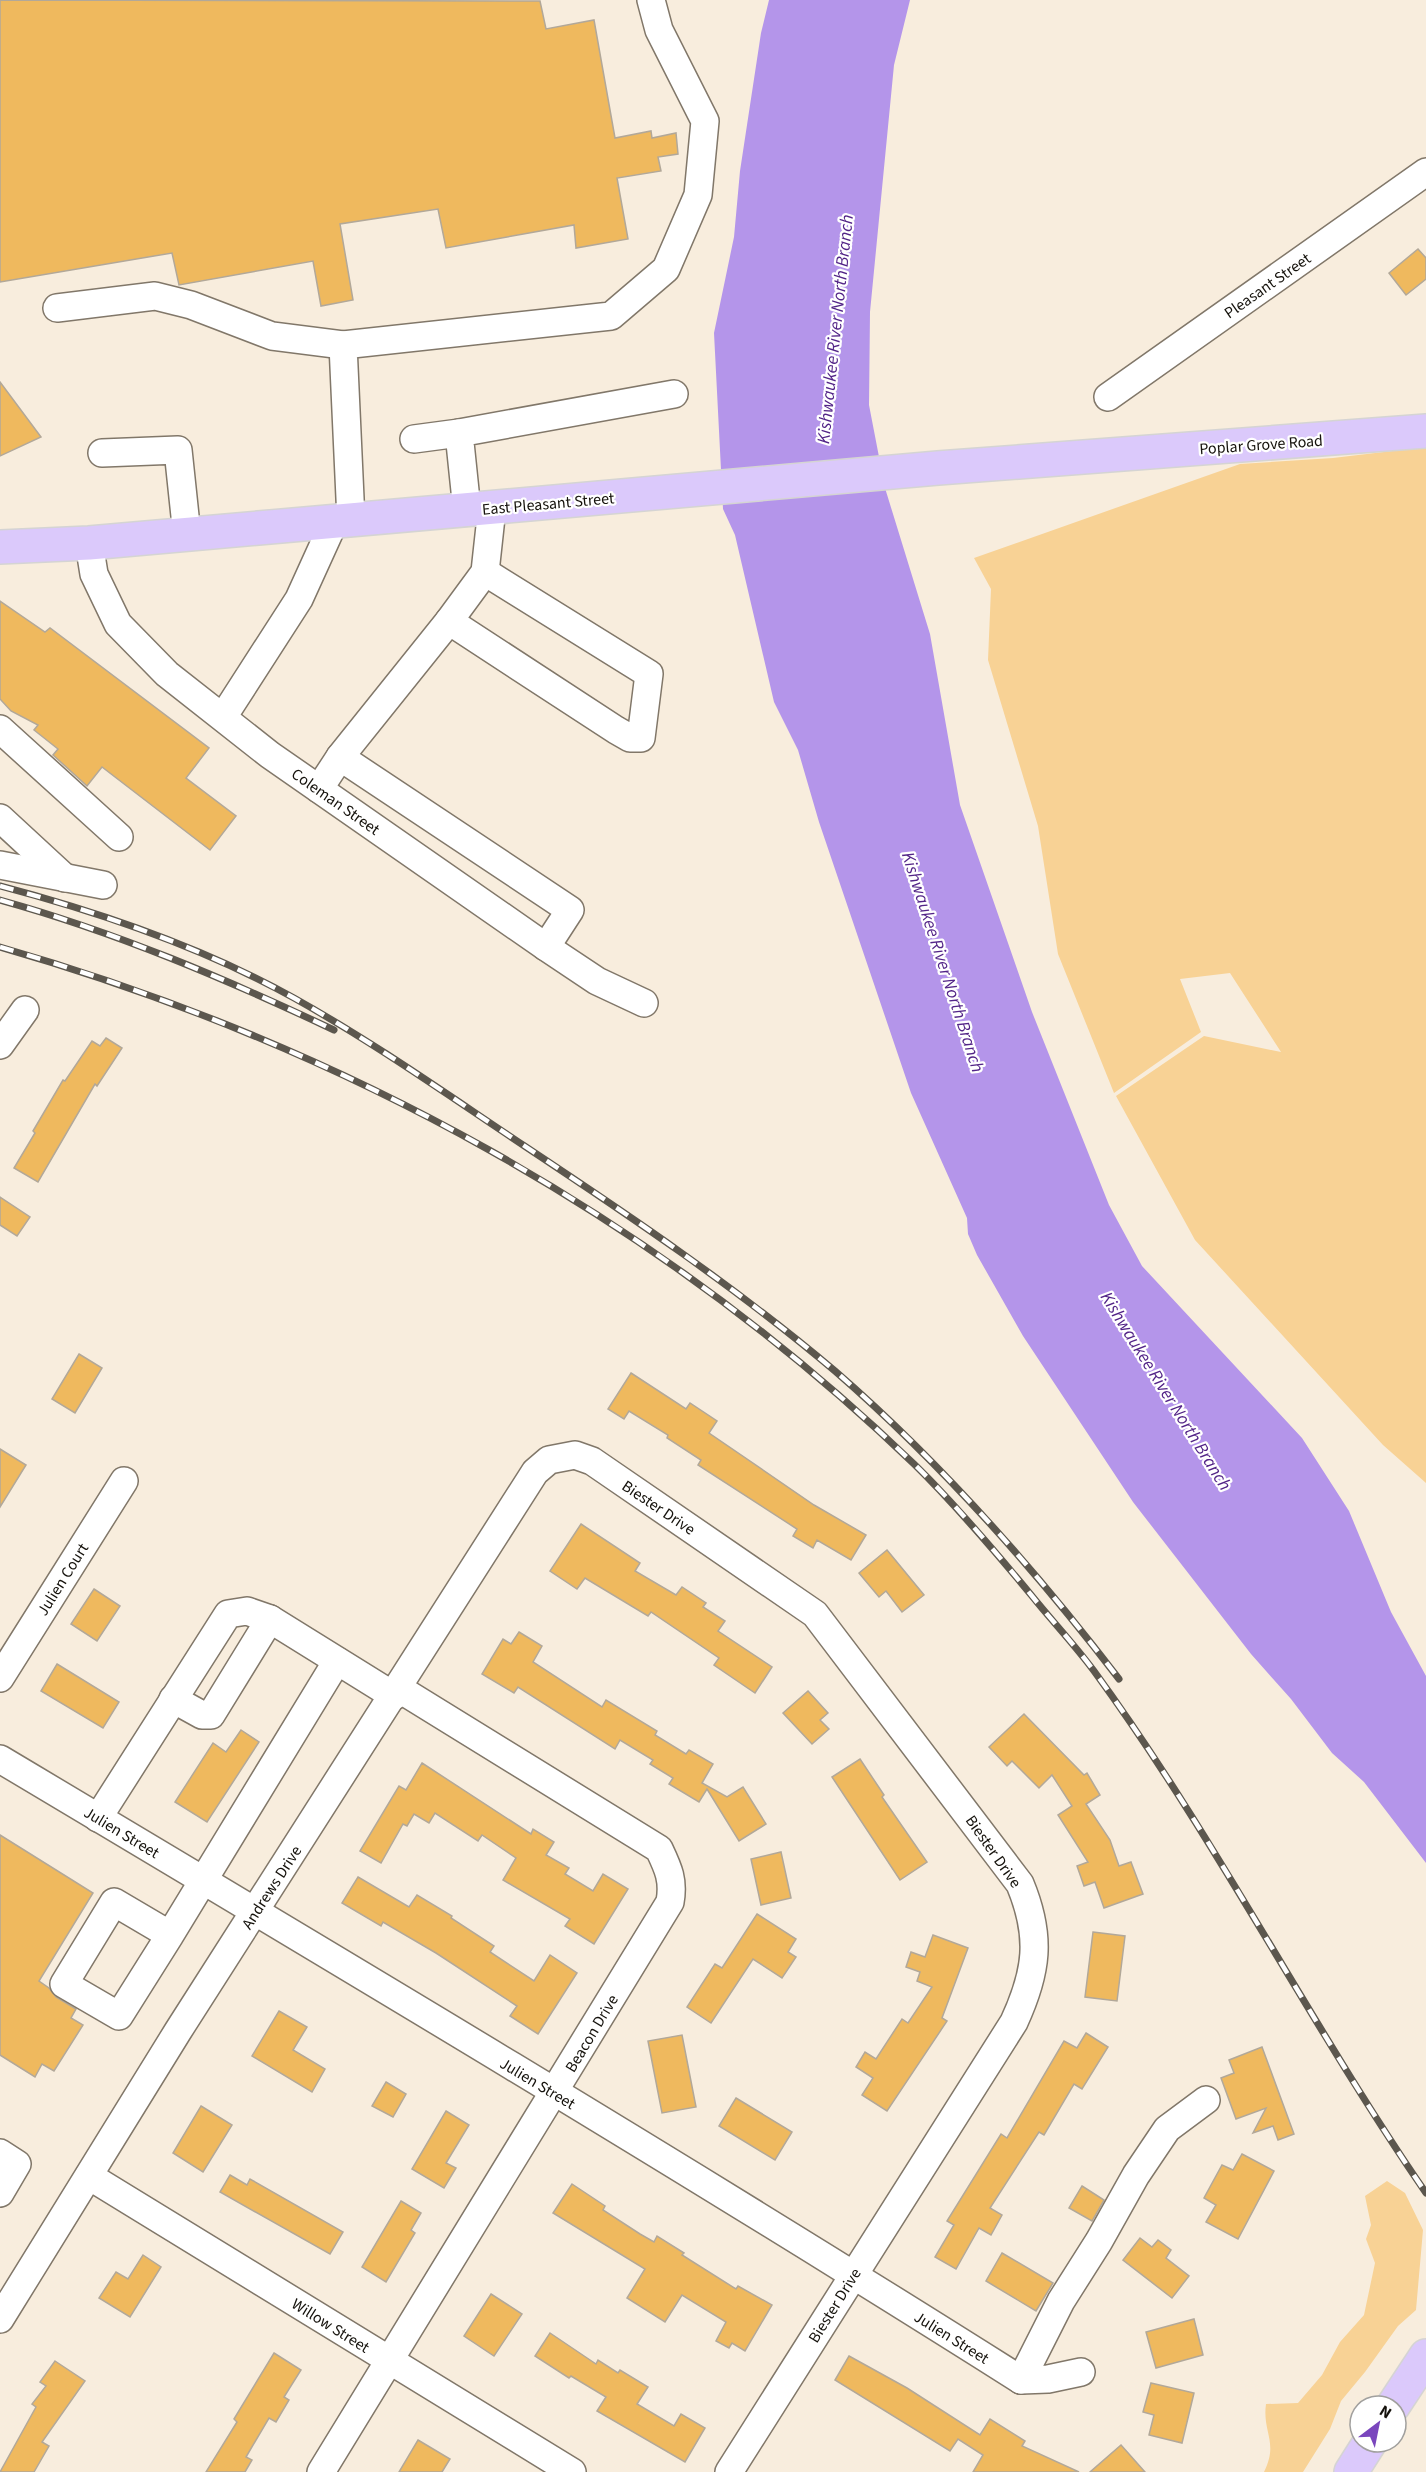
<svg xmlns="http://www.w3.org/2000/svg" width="1426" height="2472" font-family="'Source Sans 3',sans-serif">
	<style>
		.green { fill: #f8d295 }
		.water { fill: #b495ea }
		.building { fill: #efb95e; stroke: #b2a899; stroke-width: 1.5 }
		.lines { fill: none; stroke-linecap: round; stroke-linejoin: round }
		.minor-casing { stroke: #817769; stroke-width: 30 }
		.major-casing { stroke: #d5d4d3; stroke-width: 36 }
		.minor { stroke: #fff; stroke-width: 27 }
		.major { stroke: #dbc9fb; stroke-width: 33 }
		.rail-casing { stroke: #5c574e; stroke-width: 7 }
		.rail { stroke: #fff; stroke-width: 4.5; stroke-dasharray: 14; stroke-linecap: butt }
		.labels { text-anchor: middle; stroke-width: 4.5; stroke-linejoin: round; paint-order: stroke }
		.street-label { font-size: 16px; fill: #15120c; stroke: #fff }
		.water-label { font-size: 18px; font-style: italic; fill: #522487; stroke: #fff }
	</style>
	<rect width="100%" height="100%" fill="#f8eddd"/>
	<g class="green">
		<polygon points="1426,447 1426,1483 1383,1445 1195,1240 1116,1096 1204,1036 1281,1052 1230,973 1180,979 1201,1032 1114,1093 1058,954 1038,826 988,660 991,589 974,558 1240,464 1333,458"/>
		<path d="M1387 2181 1405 2193 1423 2230 1416 2310 1398 2326 1365 2372 1341 2401 1330 2429 1303 2472H1264C1279 2442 1262 2432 1266 2404L1298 2403 1322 2375 1340 2342 1364 2315 1375 2263 1366 2239 1371 2225 1365 2196Z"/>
	</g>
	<polygon class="water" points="769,0 910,0 894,65 870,312 869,405 885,488 930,634 960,805 1032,1012 1109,1205 1142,1266 1302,1438 1349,1511 1391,1612 1426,1676 1426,1863 1364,1782 1332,1753 1291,1699 1251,1654 1133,1502 1023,1336 977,1255 968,1234 967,1218 911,1093 819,822 798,750 774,702 735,535 723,509 714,333 734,237 740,171 761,33"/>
	<g class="building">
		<polygon points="0,0 540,1 546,29 594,20 615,138 651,131 652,138 676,133 678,154 658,157 661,171 617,178 628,239 576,248 574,225 446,248 438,209 340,224 353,300 321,306 313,261 179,285 172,253 0,282"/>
		<polygon points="1418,249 1426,258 1426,279 1406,295 1389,273"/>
		<polygon points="0,382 41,437 0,456"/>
		<polygon points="0,601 45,632 50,628 209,748 186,778 236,816 210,850 102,767 87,786 53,755 58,749 34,730 38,725 11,711 0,699"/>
		<polygon points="106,1038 122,1048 97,1086 95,1084 38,1182 14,1168 35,1133 33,1131 63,1080 65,1081 92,1041 100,1046"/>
		<polygon points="0,1197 30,1217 17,1236 0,1225"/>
		<polygon points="79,1354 102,1368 75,1413 52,1399"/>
		<polygon points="631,1373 686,1409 690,1403 717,1421 709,1433 814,1505 866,1535 851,1560 817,1540 813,1548 793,1536 797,1529 698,1465 701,1460 667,1438 668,1435 629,1411 624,1419 608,1409"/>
		<polygon points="0,1449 26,1465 0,1507"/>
		<polygon points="581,1524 640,1563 635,1571 676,1595 682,1587 706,1603 703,1607 725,1621 718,1631 772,1667 755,1693 714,1665 719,1658 651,1612 648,1616 585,1578 577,1589 550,1571"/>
		<polygon points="887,1550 924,1595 902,1612 886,1591 879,1597 859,1573"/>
		<polygon points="94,1589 120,1606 97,1641 71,1624"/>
		<polygon points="519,1632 542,1646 533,1662 602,1707 606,1700 657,1731 655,1735 686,1754 689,1750 713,1764 702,1783 727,1797 743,1787 766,1824 739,1841 707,1789 699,1802 669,1784 673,1778 650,1764 653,1760 620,1740 615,1749 518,1687 514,1693 482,1674 503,1639 511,1644"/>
		<polygon points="57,1664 119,1702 103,1728 41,1691"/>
		<polygon points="808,1691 828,1713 820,1720 829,1729 812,1744 783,1713"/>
		<polygon points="1024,1714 1084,1775 1087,1773 1100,1795 1086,1804 1110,1840 1119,1866 1131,1862 1143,1894 1104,1908 1095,1882 1084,1886 1077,1866 1088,1862 1058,1815 1072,1806 1052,1775 1039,1788 1012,1761 1007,1766 989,1747"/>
		<polygon points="241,1730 259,1742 207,1822 175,1802 213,1743 226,1752"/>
		<polygon points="860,1759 884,1795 882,1797 927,1862 900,1880 832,1777"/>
		<polygon points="422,1763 531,1834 533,1829 554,1842 546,1855 569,1868 565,1874 593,1891 603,1874 628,1889 594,1944 565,1926 570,1919 503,1880 516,1858 482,1835 478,1841 435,1813 429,1823 414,1814 407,1826 403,1824 381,1863 360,1851 399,1786 406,1790"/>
		<polygon points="0,1835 93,1893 39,1981 49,1988 56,1997 76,2009 71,2018 83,2025 54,2071 42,2064 35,2077 0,2055"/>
		<polygon points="781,1852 791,1898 761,1905 751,1859"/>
		<polygon points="358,1877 409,1907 417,1895 452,1916 451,1918 494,1946 490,1952 534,1981 550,1955 577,1973 538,2034 510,2016 517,2006 436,1953 383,1922 381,1926 342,1903"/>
		<polygon points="757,1914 796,1939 788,1952 796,1957 782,1978 753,1959 711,2023 687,2007 715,1964 722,1968"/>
		<polygon points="1093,1932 1125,1936 1117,2001 1085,1997"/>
		<polygon points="933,1935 968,1948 942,2018 947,2021 887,2111 862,2095 873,2078 856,2067 865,2052 876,2059 902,2019 908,2023 932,1987 917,1981 920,1972 906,1967 911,1952 925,1957"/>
		<polygon points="279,2011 307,2027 293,2050 325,2069 312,2092 252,2056"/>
		<polygon points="1086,2033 1108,2047 1082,2089 1074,2084 1044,2135 1039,2132 990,2208 1002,2215 991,2235 979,2228 956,2269 935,2257 954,2225 947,2221 1001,2134 1007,2138 1064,2041 1077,2048"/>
		<polygon points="682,2035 696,2107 662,2113 648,2041"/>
		<polygon points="1262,2047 1294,2134 1278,2140 1273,2126 1253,2133 1266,2108 1236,2119 1221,2078 1234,2073 1229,2060"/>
		<polygon points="386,2082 406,2094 393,2117 372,2106"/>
		<polygon points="736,2098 792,2132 775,2160 719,2126"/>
		<polygon points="201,2106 232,2125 203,2172 173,2153"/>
		<polygon points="446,2111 469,2125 446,2163 456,2168 444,2188 412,2169"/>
		<polygon points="1242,2154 1274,2171 1238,2239 1206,2222 1216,2205 1204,2198 1222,2165 1233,2170"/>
		<polygon points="230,2175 247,2185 250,2179 343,2232 330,2254 220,2192"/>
		<polygon points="572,2184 605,2206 603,2210 640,2234 654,2242 657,2236 684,2253 682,2255 736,2289 738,2286 772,2305 745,2351 732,2343 729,2348 716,2341 726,2322 682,2295 665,2322 627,2298 645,2269 553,2213"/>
		<polygon points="1082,2186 1104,2200 1092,2221 1069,2208"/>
		<polygon points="401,2201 421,2213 411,2230 415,2233 386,2282 362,2267"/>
		<polygon points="1140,2238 1152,2247 1158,2240 1171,2250 1166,2258 1189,2276 1172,2298 1123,2260"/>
		<polygon points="1002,2253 1053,2283 1036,2311 986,2281"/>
		<polygon points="143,2255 161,2267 130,2317 99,2298 116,2272 128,2279"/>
		<polygon points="491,2294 522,2314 494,2356 464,2336"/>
		<polygon points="1194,2319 1203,2355 1156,2368 1146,2332"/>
		<polygon points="550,2333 596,2364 598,2360 618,2373 620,2370 648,2387 637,2404 674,2426 681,2414 705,2428 685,2462 597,2411 606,2397 571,2376 569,2378 535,2356"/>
		<polygon points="274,2353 301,2370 284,2397 289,2400 276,2422 269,2418 246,2457 252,2460 245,2472 206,2472 237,2422 234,2419"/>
		<polygon points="849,2356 907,2388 980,2435 990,2419 1025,2441 1022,2446 1079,2472 973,2472 983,2455 958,2439 950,2451 835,2380"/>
		<polygon points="55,2361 85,2381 42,2442 49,2446 34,2472 0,2472 36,2407 32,2404 46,2386 40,2382"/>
		<polygon points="1151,2383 1194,2393 1182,2443 1149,2435 1154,2415 1143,2412"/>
		<polygon points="418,2440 450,2459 442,2472 399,2472"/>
		<polygon points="1121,2445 1145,2472 1090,2472"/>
	</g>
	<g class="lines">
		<defs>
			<g id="minor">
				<polyline points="57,308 155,296 191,305 272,336 343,345"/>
				<polyline points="1108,397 1426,172"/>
				<polyline points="414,439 459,433"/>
				<polyline points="102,453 178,450 187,535"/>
				<polyline points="467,510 459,433 674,394"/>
				<polyline points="351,520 343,345 611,316 666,269 698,195 705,121 659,30 651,0"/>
				<polyline points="89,543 94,574 118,624 167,674 270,755 546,947 597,981 644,1003"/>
				<polyline points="449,621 616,730 630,738 641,738 649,674 485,572"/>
				<polyline points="223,717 299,599 334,522"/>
				<polyline points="0,729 119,837"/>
				<polyline points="340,757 570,910 546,947"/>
				<polyline points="319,789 340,757 449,621 485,572 492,508"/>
				<polyline points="0,818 65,878"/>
				<polyline points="0,865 103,885"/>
				<polyline points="0,1045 25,1010"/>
				<polyline points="0,1678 124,1481"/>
				<polyline points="173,1699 202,1715 211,1715 270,1619"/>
				<path d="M0 1759C342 1963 684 2167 1021 2380L1048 2379 1081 2372"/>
				<polyline points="98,1818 228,1614 247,1611 270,1619 394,1696"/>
				<polyline points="170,1935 119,2016 64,1984 114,1902 170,1935 337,1661"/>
				<polyline points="0,2153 17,2164 0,2193"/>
				<polyline points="89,2176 572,2472"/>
				<path d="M0 2319 178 2031 535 1472 549 1460 575 1455 592 1461 815 1614 1020 1884C1042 1937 1037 1972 1014 2022L729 2472"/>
				<polyline points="1021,2380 1061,2301 1099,2241 1136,2175 1167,2129 1206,2100"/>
				<path d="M321 2472 670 1902C674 1880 668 1868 659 1849L398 1688"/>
			</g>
			<g id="major">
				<polyline points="0,547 89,543 938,468 1426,431"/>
				<polyline points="1393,2406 1426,2356"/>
				<polyline points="1351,2472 1370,2442"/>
			</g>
		</defs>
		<use href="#minor" class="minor-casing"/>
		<use href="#major" class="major-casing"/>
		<use href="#minor" class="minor"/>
		<use href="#major" class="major"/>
		<defs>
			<g id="rail">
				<path d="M0 886C99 912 204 948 294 998 373 1042 448 1095 523 1145 630 1216 737 1288 835 1371 941 1463 1034 1568 1119 1679"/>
				<path d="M0 900C116 932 226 979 334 1030"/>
				<path d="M0 947C341 1045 657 1217 914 1464 956 1505 994 1550 1032 1596 1052 1621 1075 1645 1094 1671 1216 1838 1309 2023 1426 2193"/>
			</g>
		</defs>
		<use href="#rail" class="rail-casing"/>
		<use href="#rail" class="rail"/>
	</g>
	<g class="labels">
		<g class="street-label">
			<text transform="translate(1267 285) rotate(-35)" y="6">Pleasant Street</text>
			<text transform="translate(1261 444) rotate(-4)" y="6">Poplar Grove Road</text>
			<text transform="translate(548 503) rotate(-5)" y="6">East Pleasant Street</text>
			<text transform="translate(336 801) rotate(35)" y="6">Coleman Street</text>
			<text transform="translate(659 1507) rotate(34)" y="6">Biester Drive</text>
			<text transform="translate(62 1579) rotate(-58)" y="6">Julien Court</text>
			<text transform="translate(122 1832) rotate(31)" y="6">Julien Street</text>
			<text transform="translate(994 1851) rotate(55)" y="6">Biester Drive</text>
			<text transform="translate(271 1887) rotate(-57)" y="6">Andrews Drive</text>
			<text transform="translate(591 2033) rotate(-59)" y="6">Beacon Drive</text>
			<text transform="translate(538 2083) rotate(31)" y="6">Julien Street</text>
			<text transform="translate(834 2305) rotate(-58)" y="6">Biester Drive</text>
			<text transform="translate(331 2325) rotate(32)" y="6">Willow Street</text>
			<text transform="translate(952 2337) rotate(32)" y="6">Julien Street</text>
		</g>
		<g class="water-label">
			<text transform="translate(835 329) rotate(-84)" y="6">Kishwaukee River North Branch</text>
			<text transform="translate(943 962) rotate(72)" y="6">Kishwaukee River North Branch</text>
			<text transform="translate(1166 1391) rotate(58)" y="6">Kishwaukee River North Branch</text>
		</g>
	</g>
	<g transform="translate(1378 2424) rotate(32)"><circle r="28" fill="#ffffff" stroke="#a1a09e" stroke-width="1.5"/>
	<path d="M0-4.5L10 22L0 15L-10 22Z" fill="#7a46bd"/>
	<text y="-9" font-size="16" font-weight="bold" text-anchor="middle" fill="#15120c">N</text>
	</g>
</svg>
